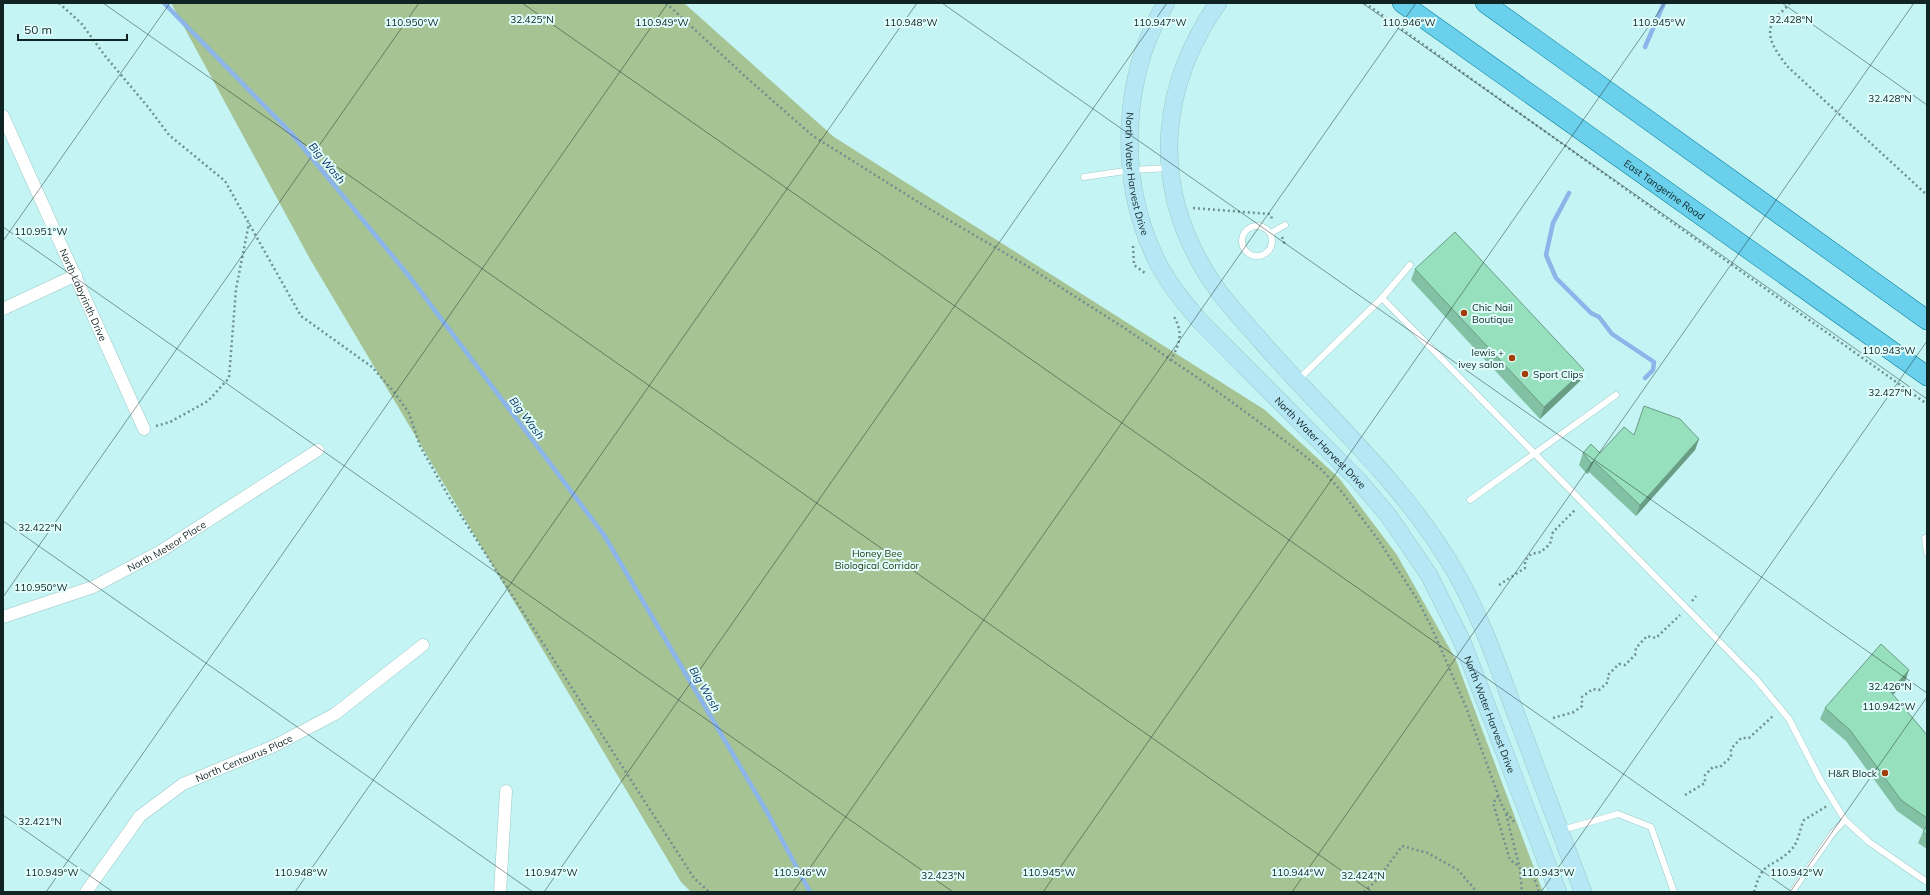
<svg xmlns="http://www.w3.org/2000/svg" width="1930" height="895" font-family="Mulish,sans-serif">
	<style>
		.green { fill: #a6c394 }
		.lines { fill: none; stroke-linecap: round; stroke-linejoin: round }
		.stream { stroke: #8cb5e9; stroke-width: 4.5 }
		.lane-casing { stroke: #9ac9c7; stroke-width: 7 }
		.street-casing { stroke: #9ac9c7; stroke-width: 13 }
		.secondary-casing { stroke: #9ac9c7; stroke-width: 18 }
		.primary-casing { stroke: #0a7f9c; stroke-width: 20 }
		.path { stroke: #6e908f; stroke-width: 2.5; stroke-dasharray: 2 3; stroke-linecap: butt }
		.lane { stroke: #fff; stroke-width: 6 }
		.street { stroke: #fff; stroke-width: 12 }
		.secondary { stroke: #b5e7f5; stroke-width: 17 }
		.primary { stroke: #6ad0eb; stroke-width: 19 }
		.wall { fill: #82c1a3 }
		.shaded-wall { fill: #6a9d85 }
		.building { fill: #97e0be; stroke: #6a9d85 }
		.ticks { fill: none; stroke: #112424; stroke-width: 1; stroke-opacity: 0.45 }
		.poi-dot { fill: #a13d07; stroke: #e1fdfc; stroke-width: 1.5 }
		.labels { text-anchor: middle; stroke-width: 4; stroke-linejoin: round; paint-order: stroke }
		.street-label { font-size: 10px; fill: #112424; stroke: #e1fdfc }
		.poi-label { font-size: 10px; fill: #112424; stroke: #e1fdfc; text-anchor: start }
		.park-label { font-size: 10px; fill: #233910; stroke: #e1fdfc }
		.water-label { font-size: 11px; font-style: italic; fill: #083261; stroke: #e1fdfc }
		.ticks-label { font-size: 10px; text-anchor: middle; fill: #112424; stroke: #e1fdfc; stroke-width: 4; stroke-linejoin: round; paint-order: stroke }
	</style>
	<rect width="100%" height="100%" fill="#c4f4f3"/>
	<polygon class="green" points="171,3 684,3 834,137 1265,410 1339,478 1397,555 1456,660 1543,892 691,892 681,882 310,259"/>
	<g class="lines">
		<g class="stream">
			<polyline points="164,3 292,134 409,276 604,535 767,812 810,892"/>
			<polyline points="1645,47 1664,3"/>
			<polyline points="1569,193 1553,223 1546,255 1556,278 1591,313 1599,317 1612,334 1654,362 1653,370 1645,378"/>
		</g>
		<defs>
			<g id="lane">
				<polyline points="1084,177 1132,170 1169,168"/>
				<circle cx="1257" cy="241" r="15"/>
				<polyline points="1271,233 1285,225"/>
				<polyline points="1382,298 1756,679 1789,719 1821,781 1845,820 1869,842 1927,882"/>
				<polyline points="1298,380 1382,298 1410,265"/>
				<polyline points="1470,500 1616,395"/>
				<polyline points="1925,538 1927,553"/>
				<polyline points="1562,830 1618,814 1651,827 1674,892"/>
				<polyline points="1792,892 1832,834 1845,820"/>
			</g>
			<g id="street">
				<path id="s1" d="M3 116 144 429"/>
				<polyline points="3,309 76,275"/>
				<path id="s2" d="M3 617 93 587 161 551 318 450"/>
				<path id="s3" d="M86 892 140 816 183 784 274 746 335 714 423 645"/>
				<polyline points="500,892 506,791"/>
			</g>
			<g id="secondary">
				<path id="s4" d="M1166 3C1121 77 1118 179 1155 257 1166 281 1183 302 1200 321L1358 480 1388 515 1429 575 1462 641 1558 892"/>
				<path d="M1218 3C1162 84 1151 176 1201 264 1216 292 1240 317 1261 341 1326 416 1402 481 1453 568 1479 612 1496 661 1514 709 1537 770 1560 831 1583 892"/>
			</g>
			<g id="primary">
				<path id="s5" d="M1402 3 1927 376"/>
				<polyline points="1485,3 1927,320"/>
			</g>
		</defs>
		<use href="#lane" class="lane-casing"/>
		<use href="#street" class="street-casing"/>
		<use href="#secondary" class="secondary-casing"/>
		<use href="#primary" class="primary-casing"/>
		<g class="path">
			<polyline points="59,3 81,23 106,57 148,107 169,135 225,181 301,316 372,367 394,392 409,413 420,446 449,497 694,878 709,892"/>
			<polyline points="666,3 748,79 813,136 923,205 1027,266 1126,329 1214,389 1300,452 1322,470 1341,491 1377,538 1417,599 1431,626 1466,707 1503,808 1515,823"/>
			<polyline points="1365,3 1927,404"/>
			<path d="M1790 3C1785 9 1779 14 1775 19 1762 35 1778 54 1788 67L1927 195"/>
			<polyline points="1193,208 1270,214 1273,221"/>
			<polyline points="1282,237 1285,245"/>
			<polyline points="1133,246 1134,265 1145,273"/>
			<path d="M1170 361C1180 344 1184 333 1173 315"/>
			<polyline points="156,426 170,422 208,401 229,378 236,289 249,223"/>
			<polyline points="1499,585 1525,568 1525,561 1531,554 1541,552 1550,544 1553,532 1576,509"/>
			<polyline points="1692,601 1696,596"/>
			<polyline points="1553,718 1574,712 1582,706 1582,697 1593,689 1599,690 1608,682 1608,675 1619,664 1625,665 1635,655 1636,648 1647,636 1656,638 1680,615"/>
			<polyline points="1685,795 1705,783 1705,775 1713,767 1720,767 1731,757 1731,749 1741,738 1749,738 1774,715"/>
			<polyline points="1498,796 1493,803 1510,860 1519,866"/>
			<polyline points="1506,814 1520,869 1522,892"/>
			<polyline points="1535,880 1539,892"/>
			<polyline points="1364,892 1378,879 1402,846 1428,853 1458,870 1477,892"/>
			<path d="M1754 892C1763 859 1770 870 1790 851 1799 843 1799 830 1804 820L1827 806"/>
		</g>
		<use href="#lane" class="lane"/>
		<use href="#street" class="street"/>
		<use href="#secondary" class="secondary"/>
		<use href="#primary" class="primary"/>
	</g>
	<g class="wall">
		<polygon points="1415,269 1584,370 1580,381 1540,419 1411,280"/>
		<polygon points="1634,435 1699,439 1695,450 1636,516 1589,472 1587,474 1579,465 1583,453 1600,453"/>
		<polygon points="1905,682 1893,695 1927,735 1927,849 1918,843 1923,832 1924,830 1897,811 1846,741 1820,719 1825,708"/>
	</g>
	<g class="shaded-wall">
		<polygon points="1584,370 1580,381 1540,419 1544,407"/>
		<polygon points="1699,439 1695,450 1636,516 1640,505"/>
		<polygon points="1594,461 1589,472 1587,474 1591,463"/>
		<polygon points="1909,670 1905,682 1886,702 1890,691"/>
	</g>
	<g class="building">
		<polygon points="1455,232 1584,370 1544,407 1415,269"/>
		<polygon points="1644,406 1680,419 1699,439 1640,505 1594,461 1591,463 1583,453 1591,444 1600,453 1624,427 1634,435"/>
		<polygon points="1881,644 1909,670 1890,691 1927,735 1927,818 1901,800 1850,730 1825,708"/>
		<polygon points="1927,825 1927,835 1923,832"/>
	</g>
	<path class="ticks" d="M103 3 1372 892M522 3 1792 892M942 3 1927 693M1362 3 1927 399M1782 3 1927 105M3 227 953 892M3 241 170 3M3 521 533 892M3 597 419 3M3 815 113 892M46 892 668 3M295 892 917 3M544 892 1167 3M793 892 1416 3M1043 892 1665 3M1292 892 1914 3M1541 892 1927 341M1790 892 1927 697"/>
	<g class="poi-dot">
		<circle cx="1464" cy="313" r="4"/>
		<circle cx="1512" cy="358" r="4"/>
		<circle cx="1525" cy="374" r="4"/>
		<circle cx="1885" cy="773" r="4"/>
	</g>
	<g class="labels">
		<g class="street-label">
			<text dy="4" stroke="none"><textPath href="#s4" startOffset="178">North Water Harvest Drive</textPath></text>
			<text dy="4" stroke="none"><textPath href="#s5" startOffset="322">East Tangerine Road</textPath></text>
			<text dy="4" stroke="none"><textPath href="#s1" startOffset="196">North Labyrinth Drive</textPath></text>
			<text dy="4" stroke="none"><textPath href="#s4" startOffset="514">North Water Harvest Drive</textPath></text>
			<text dy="4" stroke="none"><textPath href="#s2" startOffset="179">North Meteor Place</textPath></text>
			<text dy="4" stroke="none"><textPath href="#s4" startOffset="838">North Water Harvest Drive</textPath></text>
			<text dy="4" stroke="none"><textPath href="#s3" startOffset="213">North Centaurus Place</textPath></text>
		</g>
		<g class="poi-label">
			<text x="1472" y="311">Chic Nail<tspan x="1472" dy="12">Boutique</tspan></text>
			<text x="1504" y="356" text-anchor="end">lewis +<tspan x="1504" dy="12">ivey salon</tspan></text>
			<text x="1533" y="378">Sport Clips</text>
			<text x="1877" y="777" text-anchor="end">H&amp;R Block</text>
		</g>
		<g class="park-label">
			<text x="877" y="557">Honey Bee<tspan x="877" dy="12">Biological Corridor</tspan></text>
		</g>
		<g class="water-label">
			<text transform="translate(327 163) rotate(50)" y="4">Big Wash</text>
			<text transform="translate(527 418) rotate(53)" y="4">Big Wash</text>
			<text transform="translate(705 689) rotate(60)" y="4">Big Wash</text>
		</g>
	</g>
	<g class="ticks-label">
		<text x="532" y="23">32.425°N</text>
		<text x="1791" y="23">32.428°N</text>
		<text x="412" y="26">110.950°W</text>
		<text x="662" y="26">110.949°W</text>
		<text x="911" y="26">110.948°W</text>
		<text x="1160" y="26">110.947°W</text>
		<text x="1409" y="26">110.946°W</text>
		<text x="1659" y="26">110.945°W</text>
		<text x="1890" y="102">32.428°N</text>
		<text x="41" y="235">110.951°W</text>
		<text x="1889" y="354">110.943°W</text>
		<text x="1890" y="396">32.427°N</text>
		<text x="40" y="531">32.422°N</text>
		<text x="41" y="591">110.950°W</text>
		<text x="1890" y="690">32.426°N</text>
		<text x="1889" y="710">110.942°W</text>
		<text x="40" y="825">32.421°N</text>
		<text x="52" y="876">110.949°W</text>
		<text x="301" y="876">110.948°W</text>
		<text x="551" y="876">110.947°W</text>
		<text x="800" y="876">110.946°W</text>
		<text x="1049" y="876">110.945°W</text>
		<text x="1298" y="876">110.944°W</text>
		<text x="1548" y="876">110.943°W</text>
		<text x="1797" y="876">110.942°W</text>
		<text x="943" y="879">32.423°N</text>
		<text x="1363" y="879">32.424°N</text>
	</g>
	<rect width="1930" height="895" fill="none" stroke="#112424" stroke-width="8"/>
	<path d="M18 34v6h109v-6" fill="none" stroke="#112424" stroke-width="2"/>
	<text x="24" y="34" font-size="12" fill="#112424" stroke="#e1fdfc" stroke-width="3" paint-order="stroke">50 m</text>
</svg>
